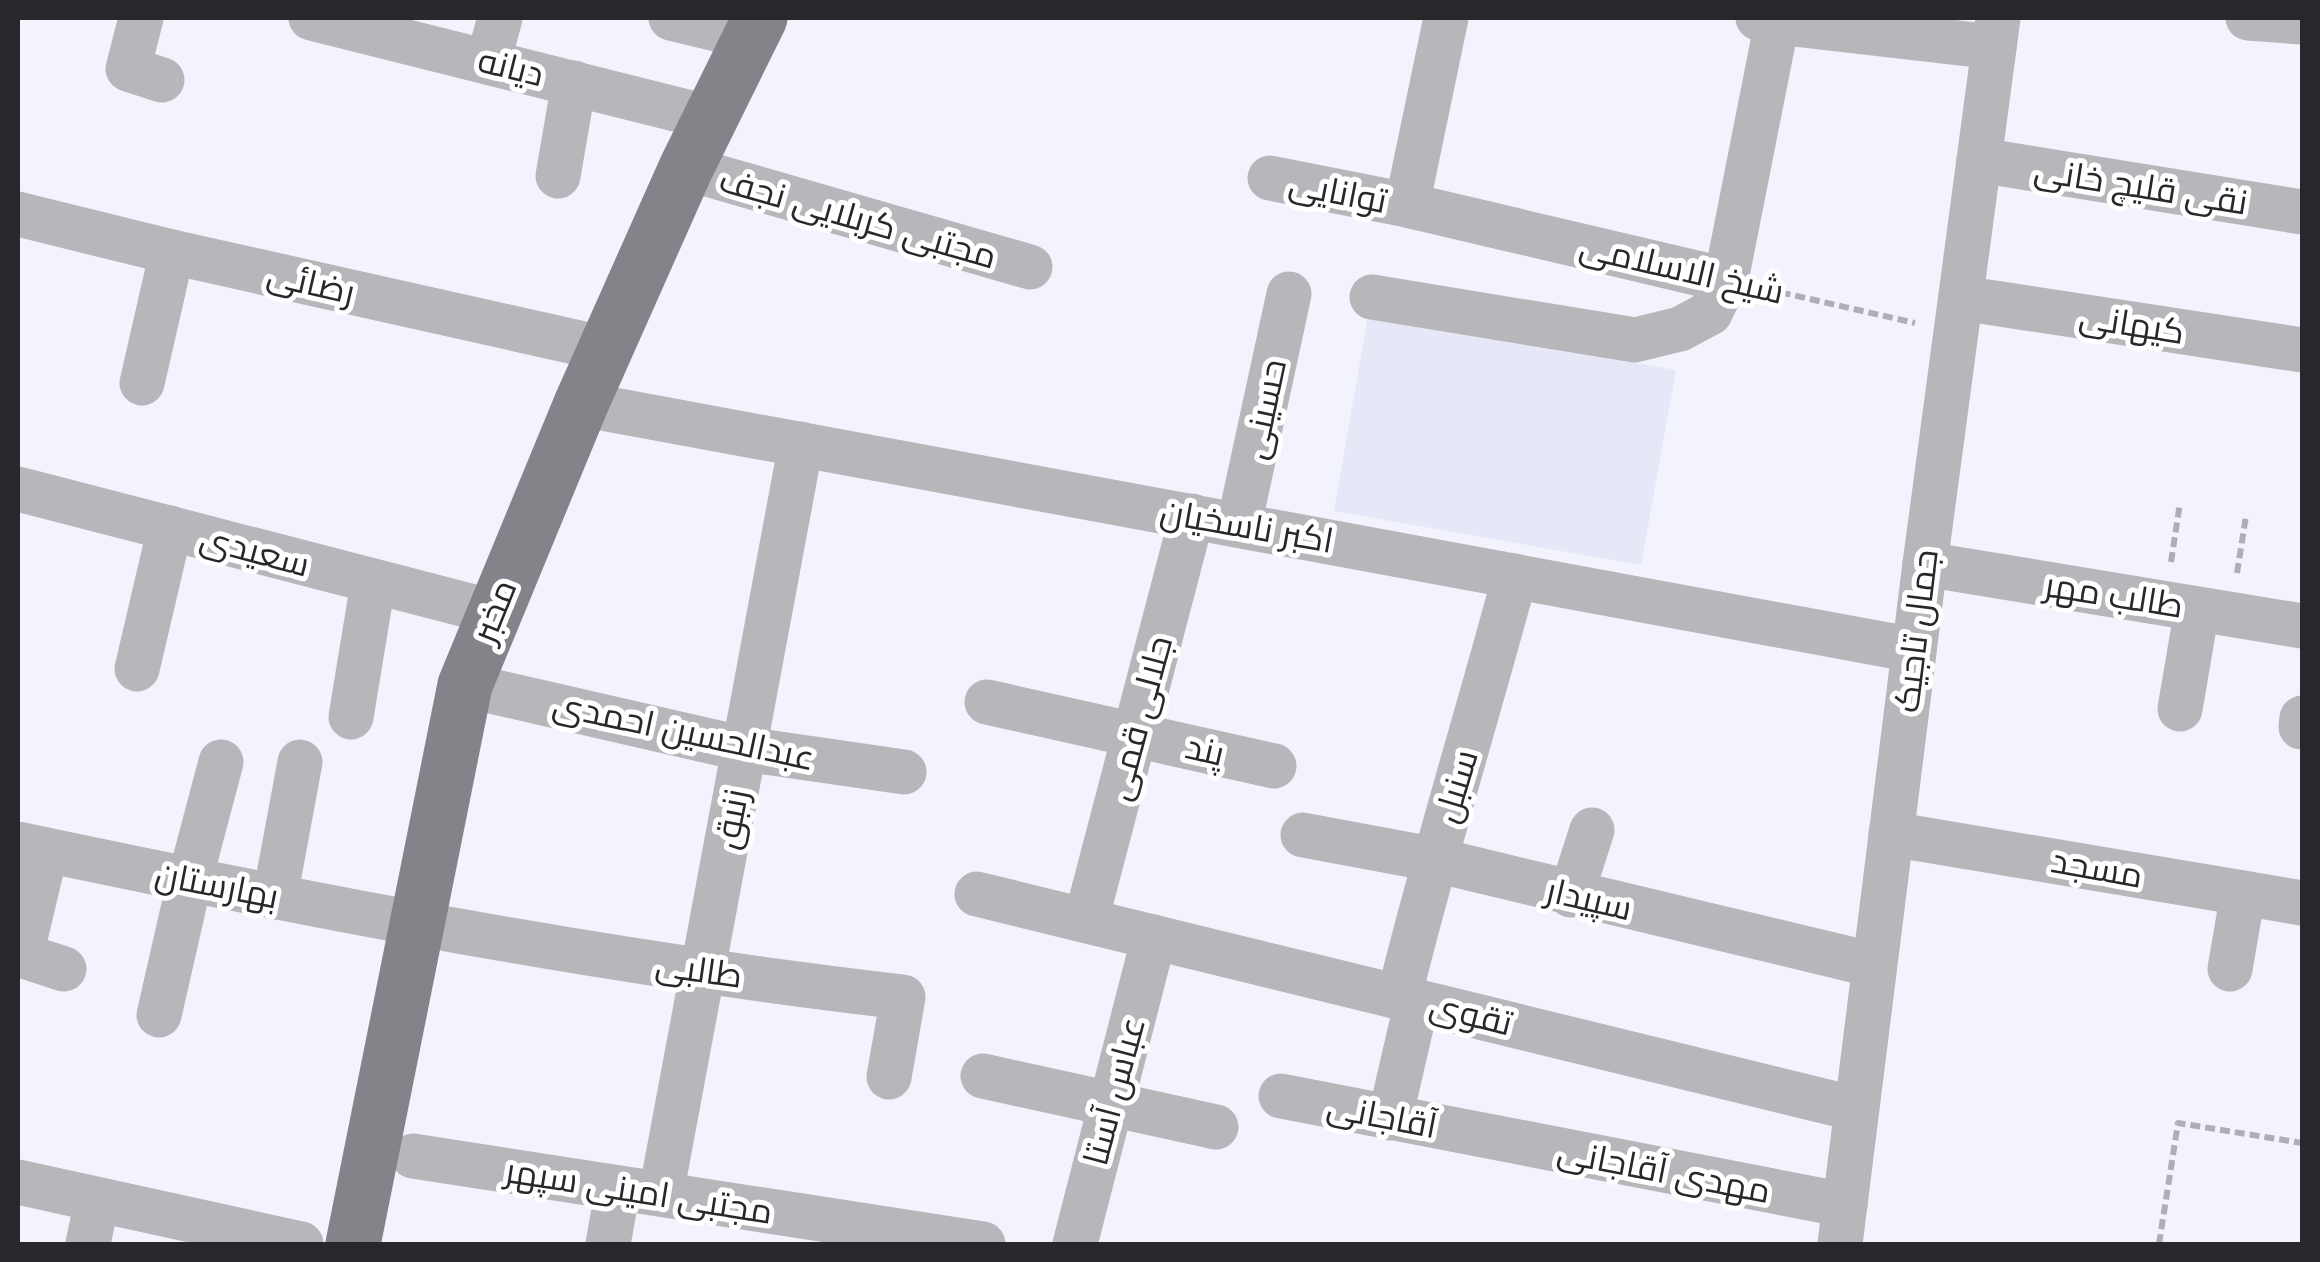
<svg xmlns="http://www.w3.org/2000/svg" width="2320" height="1262" font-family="'DM Sans',Cairo,sans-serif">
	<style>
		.built { fill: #e6e7f7 }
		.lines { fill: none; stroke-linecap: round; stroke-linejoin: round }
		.path { stroke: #aeafb6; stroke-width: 6; stroke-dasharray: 10 5; stroke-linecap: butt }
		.minor { stroke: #b7b7bb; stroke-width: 45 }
		.major { stroke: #83848a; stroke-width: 55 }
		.labels { text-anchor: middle; stroke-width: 10; stroke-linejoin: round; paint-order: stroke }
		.street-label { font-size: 35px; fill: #27282b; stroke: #fff }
	</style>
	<rect width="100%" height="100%" fill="#f2f3fc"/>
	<polygon class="built" points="1368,316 1676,370 1641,565 1334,511"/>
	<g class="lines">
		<g class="path">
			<polyline points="1766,289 1915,323"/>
			<polyline points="2171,562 2180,503"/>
			<polyline points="2237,573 2246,516"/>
			<polyline points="2159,1244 2178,1123 2302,1143"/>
		</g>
		<g class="minor">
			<polyline points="141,18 128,69 162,80"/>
			<polyline points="311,18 711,118"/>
			<polyline points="671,18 750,37"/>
			<polyline points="1758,18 1777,22 1994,47"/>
			<polyline points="2248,18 2302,22"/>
			<polyline points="488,62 500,18"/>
			<polyline points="1979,160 2302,212"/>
			<polyline points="686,168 1030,267"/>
			<polyline points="558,176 574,83"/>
			<polyline points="1270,178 1407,205 1726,280"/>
			<polyline points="1407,205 1446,18"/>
			<polyline points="18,214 172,252 606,349"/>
			<polyline points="1372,297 1635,340 1680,329 1710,313 1726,280 1777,22"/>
			<polyline points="1961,298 2302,350"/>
			<polyline points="142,383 172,252"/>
			<polyline points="581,404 1914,650"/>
			<polyline points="18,489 493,612"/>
			<polyline points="1239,525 1289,294"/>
			<polyline points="1925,564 2302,626"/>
			<polyline points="137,669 170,528"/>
			<polyline points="465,685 744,749 904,772"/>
			<polyline points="987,702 1274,766"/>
			<polyline points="2180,709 2197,609"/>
			<polyline points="351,717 373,583"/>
			<polyline points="2301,727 2302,718"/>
			<polyline points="1891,834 2302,903"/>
			<polyline points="1303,835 1432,859 1874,965"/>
			<path d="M18 844C311 906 605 963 903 997L889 1077"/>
			<polyline points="46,850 21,955 64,969"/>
			<polyline points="977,894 1856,1109"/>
			<polyline points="1571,895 1592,830"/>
			<polyline points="275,897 300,762"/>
			<polyline points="1086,920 1192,516"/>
			<polyline points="2230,969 2243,893"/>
			<path d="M1399 997C1434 855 1477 717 1515 576"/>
			<polyline points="159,1015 190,879 221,762"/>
			<polyline points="983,1076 1216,1127"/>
			<polyline points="1281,1096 1845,1205"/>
			<polyline points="1390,1118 1417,1001"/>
			<polyline points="413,1156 983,1244"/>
			<polyline points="18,1182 301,1244"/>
			<polyline points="661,1194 801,444"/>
			<polyline points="88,1244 97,1200"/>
			<polyline points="608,1244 618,1188"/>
			<polyline points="1075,1244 1154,937"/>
			<polyline points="1840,1244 1925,564 1998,18"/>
		</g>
		<polyline class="major" points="353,1244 465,685 581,404 686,168 760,18"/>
	</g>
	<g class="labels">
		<g class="street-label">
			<text transform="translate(511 67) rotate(14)" y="12">دیانه</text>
			<text transform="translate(2141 186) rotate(9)" y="12">نقی قلیچ خانی</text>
			<text transform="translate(1338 192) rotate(11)" y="12">توانایی</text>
			<text transform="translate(858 218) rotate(16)" y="12">مجتبی کربلایی نجف</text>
			<text transform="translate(1682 269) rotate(13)" y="12">شیخ الاسلامی</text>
			<text transform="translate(311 283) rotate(13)" y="12">رضائی</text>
			<text transform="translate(2132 324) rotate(9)" y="12">کیهانی</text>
			<text transform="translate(1264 409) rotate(-78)" y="12">حسینی</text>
			<text transform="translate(1247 526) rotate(10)" y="12">اکبر ناسخیان</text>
			<text transform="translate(255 551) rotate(15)" y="12">سعیدی</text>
			<text transform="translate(2114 595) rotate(9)" y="12">طالب مهر</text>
			<text transform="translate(494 611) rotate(-68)" y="12">مخبر</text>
			<text transform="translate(1916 631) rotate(-83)" y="12">جمال تاجیک</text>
			<text transform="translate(1139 718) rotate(-75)" y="12">جلالی قمی</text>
			<text transform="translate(684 731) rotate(12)" y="12">عبدالحسین احمدی</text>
			<text transform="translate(1205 750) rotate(13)" y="12">پند</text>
			<text transform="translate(1456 786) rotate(-73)" y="12">سنبل</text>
			<text transform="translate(731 819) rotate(-79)" y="12">زنبق</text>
			<text transform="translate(2097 868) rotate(10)" y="12">مسجد</text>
			<text transform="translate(217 885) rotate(11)" y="12">بهارستان</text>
			<text transform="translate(1589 899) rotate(13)" y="12">سپیدار</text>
			<text transform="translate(699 970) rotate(8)" y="12">طالبی</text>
			<text transform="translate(1471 1014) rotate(14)" y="12">تقوی</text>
			<text transform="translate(1114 1091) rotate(-75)" y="12">عباس آستا</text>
			<text transform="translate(1382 1116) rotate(11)" y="12">آقاجانی</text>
			<text transform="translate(1664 1171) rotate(11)" y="12">مهدی آقاجانی</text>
			<text transform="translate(639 1191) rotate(9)" y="12">مجتبی امینی سپهر</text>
		</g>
	</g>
	<rect width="2320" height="1262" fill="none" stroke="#27282b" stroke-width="40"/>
</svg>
